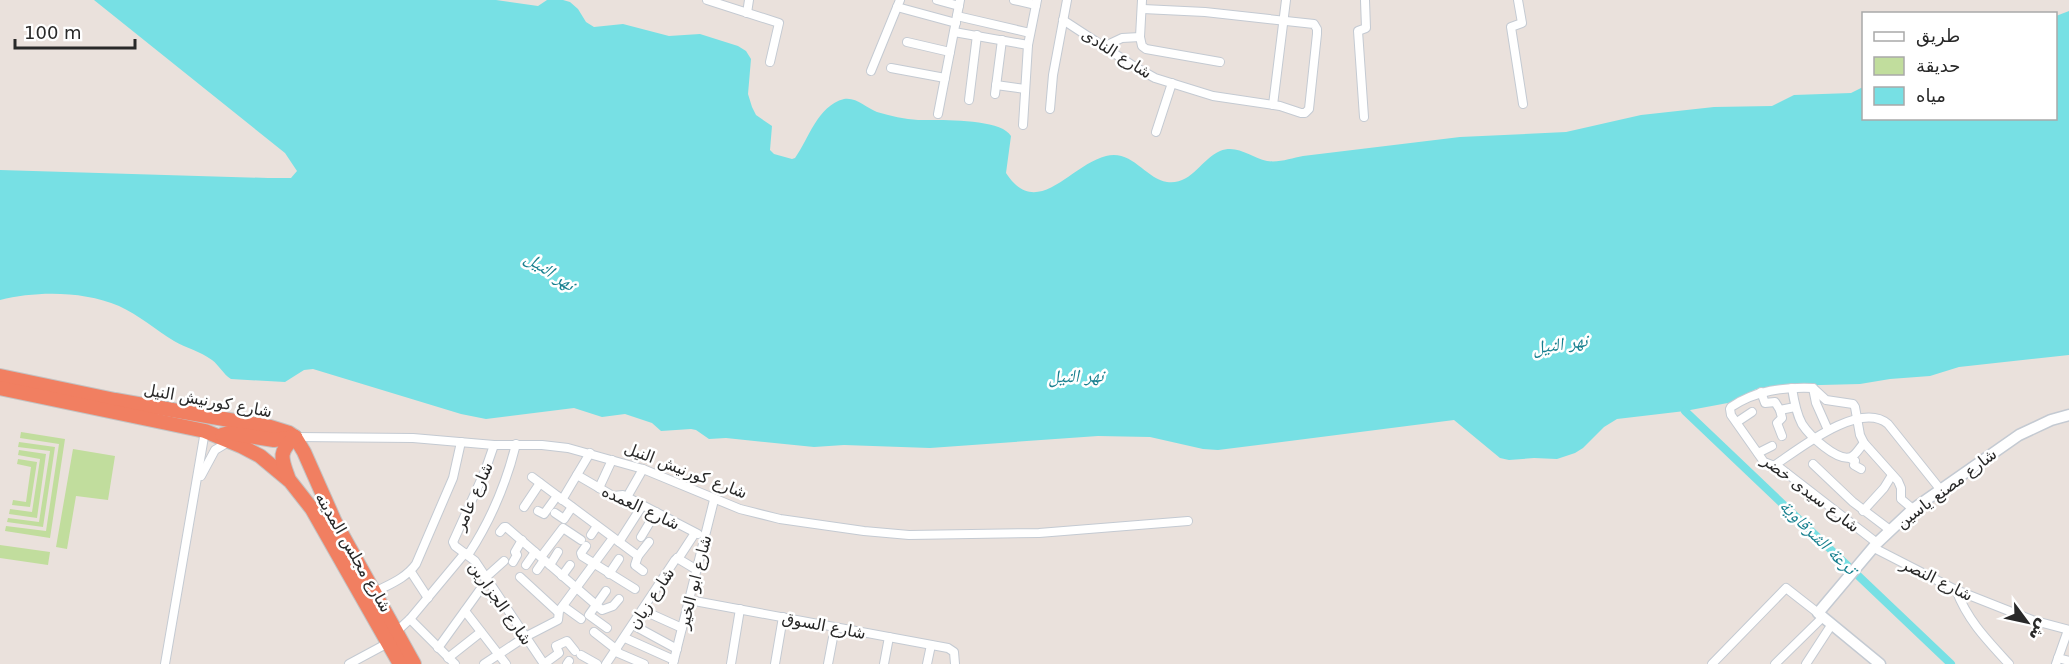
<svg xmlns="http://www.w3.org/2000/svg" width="2069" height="664" font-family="'DejaVu Sans','Noto Naskh Arabic',sans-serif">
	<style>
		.green { fill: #c1dd9d }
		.water { fill: #77e0e4 }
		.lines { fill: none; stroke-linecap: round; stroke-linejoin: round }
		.canal { stroke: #77e0e4; stroke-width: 8 }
		.street-casing { stroke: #c4cad2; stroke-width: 10 }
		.secondary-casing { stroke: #c4cad2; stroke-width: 13 }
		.highway-casing { stroke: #c3c3c3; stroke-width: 16 }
		.street { stroke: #fff; stroke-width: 8 }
		.secondary { stroke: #fff; stroke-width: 10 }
		.highway { stroke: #f17f61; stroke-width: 14 }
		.labels { text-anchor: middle; stroke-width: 5; stroke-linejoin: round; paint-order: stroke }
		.street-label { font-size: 16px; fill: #292929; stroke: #fff }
		.water-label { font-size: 18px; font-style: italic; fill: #18808f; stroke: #fff }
	</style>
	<rect width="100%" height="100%" fill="#eae1dc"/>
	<g class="green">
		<polygon points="21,432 65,439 50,538 5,531 6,526 46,531 59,444 20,438"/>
		<polygon points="19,442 55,447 43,527 7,522 8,518 39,522 50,451 18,447"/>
		<polygon points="73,449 115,456 108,500 76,496 67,549 56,547"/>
		<polygon points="19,450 46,454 37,518 9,514 10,509 32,512 40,459 18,455"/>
		<polygon points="18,459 37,462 30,507 12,505 13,500 26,502 31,467 17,464"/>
		<polygon points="0,545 50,552 48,565 0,558"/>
	</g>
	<path class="water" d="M94 0H496L538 6 547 0H563L570 2 578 9 586 22 594 27 623 24 669 36 700 34 738 46 746 51 751 59 748 94 752 107 756 115 772 126 770 150 774 154 792 159 795 158C809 139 817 106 844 99 857 97 866 108 877 112 890 116 905 119 918 120 938 120 1001 118 1011 136L1006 173C1037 221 1070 165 1106 156 1132 149 1146 179 1167 182 1192 185 1200 160 1220 151 1238 144 1251 158 1267 161 1279 163 1292 158 1303 156L1460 137 1566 132 1641 115 1714 107 1772 106 1794 95 1851 93 1863 87 1864 118H2056V16L2069 11V355L1959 367 1930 376 1890 379 1860 384 1782 386 1756 389 1733 402 1685 411 1617 419 1604 427 1583 448 1575 453 1557 459 1534 458 1509 460 1500 458 1454 420 1218 450 1203 449 1150 437 1098 436 930 448 844 445 814 447 726 438 709 439 696 430 691 429 661 431 652 423 625 414 602 417 574 408 486 419 461 414 313 369 304 370 285 382 231 379C223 374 219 365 212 360 200 351 186 348 174 341 156 330 139 315 119 306 83 291 37 291 0 300V170L268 178H291L297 171 285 153Z"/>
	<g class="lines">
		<polyline class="canal" points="1685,411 1951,664"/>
		<defs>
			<g id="street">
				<polyline points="707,0 779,23 770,62"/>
				<polyline points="937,0 959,6"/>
				<polyline points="1014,0 1036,5"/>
				<polyline points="1518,0 1522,23 1511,27 1523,104"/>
				<polyline points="897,7 956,23"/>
				<polyline points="747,13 749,0"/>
				<polyline points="957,16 1030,33"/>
				<polyline points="1063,20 1135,67 1155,78 1213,96 1280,106 1301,113 1305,113 1309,109 1317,34 1317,29 1314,24 1205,12 1143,9"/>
				<polyline points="954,32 1028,45"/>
				<polyline points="1140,37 1142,46 1146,49 1220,62"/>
				<polyline points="907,42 950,52"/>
				<polyline points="1105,46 1122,38 1140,37 1142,0"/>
				<polyline points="891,68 945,78"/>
				<polyline points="871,71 900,0"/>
				<polyline points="996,85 1025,89"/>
				<polyline points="995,94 1002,40"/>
				<polyline points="969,100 977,35"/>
				<polyline points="1273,105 1286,0"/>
				<polyline points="1050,109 1053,75 1067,0"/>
				<polyline points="938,114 960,0"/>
				<polyline points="1364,117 1358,31 1366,28 1365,0"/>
				<polyline points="1023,125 1028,45 1037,0"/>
				<polyline points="1156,132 1172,83"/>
				<path d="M1792 388C1794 401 1796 413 1802 424 1809 435 1837 462 1851 457 1856 455 1860 447 1864 443"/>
				<polyline points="1813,388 1816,403 1828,430"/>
				<polyline points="1761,392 1765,403 1775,402 1780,410 1795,407"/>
				<polyline points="1780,410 1782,418 1777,423 1782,436"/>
				<polyline points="1737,422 1752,412"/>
				<polyline points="295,437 413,438 494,445 542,445 568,448 643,469 740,509 780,519 864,531 909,535 1039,533 1188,521"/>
				<polyline points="494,445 485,471 453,542 455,546 475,561 544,664"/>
				<polyline points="1758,453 1772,446"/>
				<polyline points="1850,458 1855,461 1854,465 1861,469"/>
				<polyline points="1813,464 1853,502 1890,530"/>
				<path d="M1775 465C1799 449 1860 400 1888 424L1940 489"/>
				<polyline points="577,475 613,496 623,495 698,534"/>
				<polyline points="201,476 215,450 230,441"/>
				<polyline points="532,477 638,556 649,542"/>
				<polyline points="599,488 612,460"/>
				<polyline points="627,497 643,469"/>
				<polyline points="562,500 590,453"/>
				<polyline points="524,507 540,483"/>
				<polyline points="538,511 544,514 557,496"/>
				<polyline points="1863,511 1884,488 1892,475"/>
				<polyline points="555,513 564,519 572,507"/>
				<polyline points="500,532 504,527 506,527 602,610 613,606 619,599"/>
				<polyline points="591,535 597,526"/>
				<polyline points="641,537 656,512"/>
				<polyline points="619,542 642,506"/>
				<path d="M1877 543 1780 468 1764 462 1731 415 1730 409 1731 407C1756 390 1784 387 1813 388L1826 400 1853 404 1855 407 1860 435 1864 443 1898 481 1901 488V499L1913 509"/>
				<polyline points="586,546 581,553 582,556 635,589"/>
				<polyline points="1874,548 1956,590 2032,620 2069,630"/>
				<path d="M468 555C491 520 506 485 516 444"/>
				<polyline points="638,556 635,565 643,571"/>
				<polyline points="541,557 563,528 581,540"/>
				<polyline points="677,558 697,570"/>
				<polyline points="513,562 517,555 515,552 522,540"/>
				<polyline points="526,565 535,552"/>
				<polyline points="550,565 558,552"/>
				<polyline points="537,570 544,560"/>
				<polyline points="411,572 428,598"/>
				<polyline points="609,574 619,559"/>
				<polyline points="562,576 570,565"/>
				<polyline points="520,577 558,612"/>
				<polyline points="485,578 504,561"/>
				<path d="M1956 590C1968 621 1987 640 2009 664"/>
				<polyline points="606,591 589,615 607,628"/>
				<path d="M375 592C390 584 406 578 416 564L453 478 461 442"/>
				<polyline points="689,600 948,648 954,652 955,664"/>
				<polyline points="563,606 581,619"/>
				<polyline points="642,610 682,628"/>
				<polyline points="465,611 506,664"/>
				<polyline points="410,619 455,664"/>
				<polyline points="633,625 677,649"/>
				<polyline points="396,632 410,619 465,553"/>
				<polyline points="594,632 617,650"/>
				<polyline points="625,638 674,660"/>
				<polyline points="438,648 487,580"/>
				<polyline points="616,652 644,664"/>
				<polyline points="581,655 597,664"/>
				<polyline points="448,658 481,632"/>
				<polyline points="2058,658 2069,661"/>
				<polyline points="165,664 205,431"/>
				<polyline points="349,664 388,643"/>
				<polyline points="484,664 525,637 558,620 559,611 613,538"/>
				<polyline points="544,664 559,653 556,646 567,641 575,651"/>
				<polyline points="567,664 569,661"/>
				<polyline points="606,664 675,560 680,556 695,533"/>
				<polyline points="673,664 714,500"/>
				<polyline points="731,664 740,609"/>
				<polyline points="775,664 783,617"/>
				<polyline points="828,664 835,627"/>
				<polyline points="884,664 889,637"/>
				<polyline points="927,664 931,645"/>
				<polyline points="1712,664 1786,588 1818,613"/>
				<polyline points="1775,664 1823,617"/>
				<polyline points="1806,664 1832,624"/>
				<polyline points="2056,664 2068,630"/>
			</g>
			<polyline id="secondary" points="1880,664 1818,613 1877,543 1913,509 2019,435 2051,420 2069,415"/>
			<g id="highway">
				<polyline points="0,376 115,400 270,427 289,433 295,437 304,452 335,522 414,664"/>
				<polyline points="0,388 205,431 241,446 260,456 290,481 312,509 400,664"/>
				<polyline points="222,435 229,433 274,440 295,437"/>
				<path d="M288 477C281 458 278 452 295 437"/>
			</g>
		</defs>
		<use href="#street" class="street-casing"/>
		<use href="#secondary" class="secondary-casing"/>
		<use href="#highway" class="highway-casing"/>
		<use href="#street" class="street"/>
		<use href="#secondary" class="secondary"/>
		<use href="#highway" class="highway"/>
	</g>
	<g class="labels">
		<g class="street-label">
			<text transform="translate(1117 53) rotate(32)" y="6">شارع النادى</text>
			<text transform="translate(208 400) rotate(10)" y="6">شارع كورنيش النيل</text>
			<text transform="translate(686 470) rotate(21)" y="6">شارع كورنيش النيل</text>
			<text transform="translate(1946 488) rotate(-37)" y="6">شارع مصنع ياسين</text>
			<text transform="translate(1811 493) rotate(37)" y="6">شارع سيدى خضر</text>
			<text transform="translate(473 496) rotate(-66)" y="6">شارع عامر</text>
			<text transform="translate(641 507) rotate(25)" y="6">شارع العمده</text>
			<text transform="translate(354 552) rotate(60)" y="6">شارع مجلس المدينه</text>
			<text transform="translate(1937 579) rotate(26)" y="6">شارع النصر</text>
			<text transform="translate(694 582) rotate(-76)" y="6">شارع ابو الخير</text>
			<text transform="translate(651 598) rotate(-57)" y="6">شارع زيان</text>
			<text transform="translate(501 603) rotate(55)" y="6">شارع الجزارين</text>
			<text transform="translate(824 625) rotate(11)" y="6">شارع السوق</text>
		</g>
		<g class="water-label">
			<text transform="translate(550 271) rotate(34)" y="6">نهر النيل</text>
			<text transform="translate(1560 344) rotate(-8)" y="6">نهر النيل</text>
			<text transform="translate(1076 376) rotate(-1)" y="6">نهر النيل</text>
			<text transform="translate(1818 537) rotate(44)" y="6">ترعة الشرقاوية</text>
		</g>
	</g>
	<rect x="1862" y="12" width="195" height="108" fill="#ffffff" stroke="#a9a9a9" stroke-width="1.5"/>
	<rect x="1874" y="32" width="30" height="9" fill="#ffffff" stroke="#a9a9a9" stroke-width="1.5"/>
	<text x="1916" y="42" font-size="18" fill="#292929">طريق</text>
	<rect x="1874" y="57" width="30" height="18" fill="#c1dd9d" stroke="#a9a9a9" stroke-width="1.5"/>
	<text x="1916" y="72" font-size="18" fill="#292929">حديقة</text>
	<rect x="1874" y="87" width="30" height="18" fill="#77e0e4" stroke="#a9a9a9" stroke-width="1.5"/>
	<text x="1916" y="102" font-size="18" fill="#292929">مياه</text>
	<g transform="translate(2027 622) rotate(123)" stroke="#ffffff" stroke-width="4.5" paint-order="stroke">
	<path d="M0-4.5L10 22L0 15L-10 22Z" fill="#292929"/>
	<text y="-9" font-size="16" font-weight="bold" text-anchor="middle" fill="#292929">ش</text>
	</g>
	<path d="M15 39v9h120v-9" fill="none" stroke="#292929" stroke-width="3"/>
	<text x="24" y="39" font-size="18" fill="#292929" stroke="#ffffff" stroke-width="4.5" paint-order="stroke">100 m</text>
</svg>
